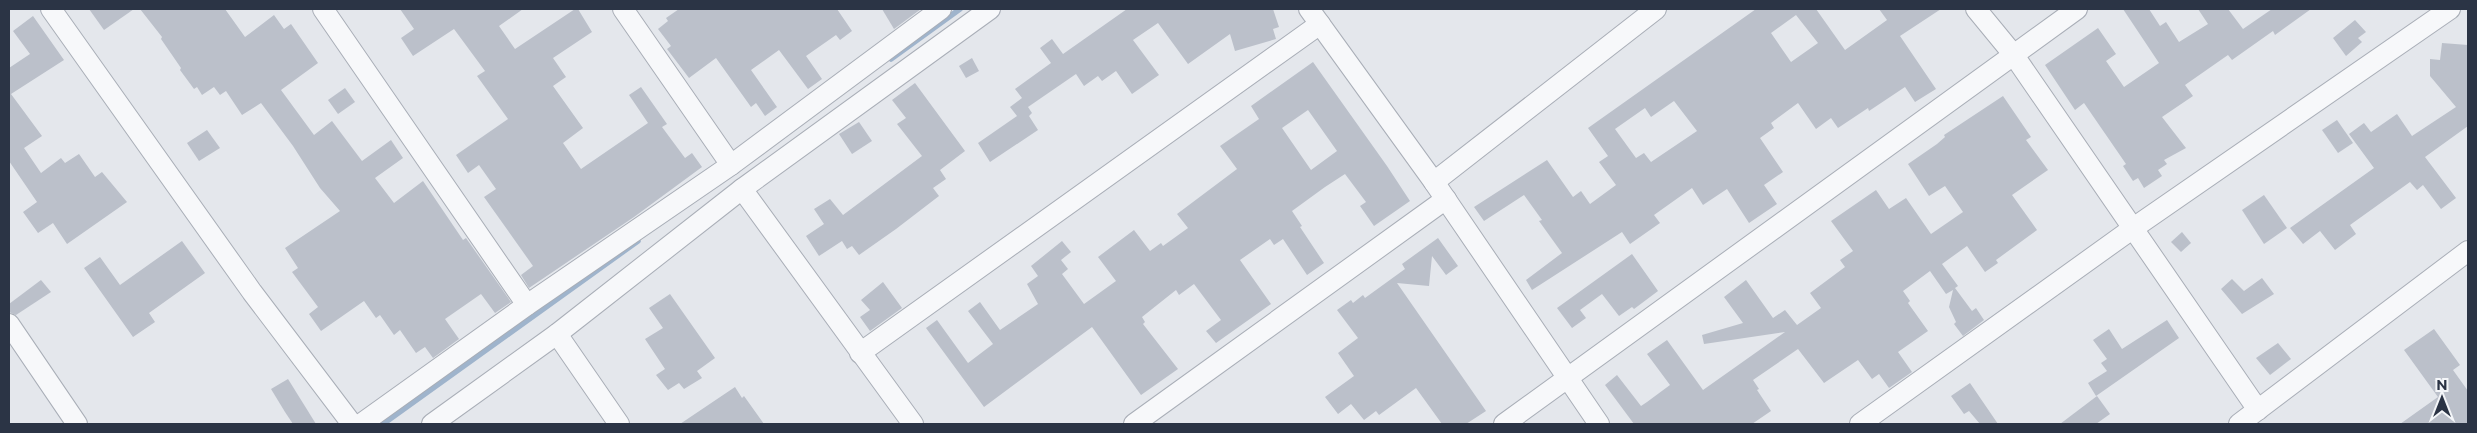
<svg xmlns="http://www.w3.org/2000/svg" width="2477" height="433" font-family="Montserrat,sans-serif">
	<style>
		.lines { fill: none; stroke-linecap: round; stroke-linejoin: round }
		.stream { stroke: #9fb4cc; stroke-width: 5.5 }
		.building { fill: #bbc0ca; fill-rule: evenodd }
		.street-casing { stroke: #a9aeb7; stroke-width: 22 }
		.street { stroke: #f7f8fa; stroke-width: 20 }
	</style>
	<rect width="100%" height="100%" fill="#e4e7ec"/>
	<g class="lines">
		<g class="stream">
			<polyline points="891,59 960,9"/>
			<polyline points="383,424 638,241"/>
		</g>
	</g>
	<g class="building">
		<polygon points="89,9 134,9 104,30"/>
		<polygon points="140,9 225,9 245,37 274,15 284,29 291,24 318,63 281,90 314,135 332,121 362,161 391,140 403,158 375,178 394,203 423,181 463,240 466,238 511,302 495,313 481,294 445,319 459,339 433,358 425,347 416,353 400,330 394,335 380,315 376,318 364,301 321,331 309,314 318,307 292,272 298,268 285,248 340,211 320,188 293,146 261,103 242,115 226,91 220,95 214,87 202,95 197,87 194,89 180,70 181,68 161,39 162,37"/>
		<polygon points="400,9 523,9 499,26 515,49 575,9 578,9 592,32 553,58 566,77 553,86 583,128 563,143 581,169 648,123 629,95 641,87 667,124 662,127 685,158 692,153 702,167 634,217 529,288 521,275 533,266 484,197 496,189 479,165 468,173 456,155 508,119 477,76 485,71 454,29 413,56 401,38 414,29"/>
		<polygon points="679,9 837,9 852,31 840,40 836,35 806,56 822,79 808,89 779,50 751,70 777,107 765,116 756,103 751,107 716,58 689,78 667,49 671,46 658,29 668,21 666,18"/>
		<polygon points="882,9 921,9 894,29"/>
		<polygon points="1127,9 1273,9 1279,27 1273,29 1276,39 1235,51 1230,34 1188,64 1158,23 1133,40 1159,75 1132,94 1116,71 1102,81 1098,76 1084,86 1076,74 1028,107 1032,113 1029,116 1038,130 990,162 978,143 1017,116 1010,107 1022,98 1015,89 1051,63 1040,48 1052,39 1063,54"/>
		<path d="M1756 9H1816L1845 50 1887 20 1879 9H1941L1900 36 1936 89 1915 102 1905 87 1869 111 1868 108 1838 128 1831 118 1816 129 1798 103 1771 123 1774 128 1760 138 1783 172 1764 185 1777 204 1749 223 1727 189 1703 205 1692 188 1654 215 1660 223 1630 244 1622 232 1532 290 1526 280 1562 253 1539 221 1542 220 1524 195 1484 221 1474 207 1547 160 1573 197 1581 191 1590 204 1616 185 1599 162 1608 156 1588 128ZM1796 15 1818 43 1791 62 1771 33ZM1674 101 1697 131 1651 162 1644 153 1636 158 1615 129 1645 108 1651 117Z"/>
		<polygon points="2123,9 2149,9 2160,26 2166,22 2179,42 2208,24 2198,9 2228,9 2243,29 2272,9 2311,9 2275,35 2273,31 2232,60 2228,55 2185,85 2193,96 2162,117 2186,148 2164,160 2167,164 2158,170 2162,176 2144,188 2138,178 2133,181 2123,166 2126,164 2084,103 2075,110 2045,65 2098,28 2116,54 2106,61 2124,87 2159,63"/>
		<polygon points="33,16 64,60 11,94 42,136 24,148 41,173 61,158 65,163 79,154 95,177 102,172 127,202 67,244 53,223 38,233 23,212 37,202 9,161 9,68 30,54 13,31"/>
		<polygon points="2355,20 2366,32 2358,38 2362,42 2346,56 2333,38"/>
		<polygon points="2442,43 2468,45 2468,126 2425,157 2456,198 2441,209 2423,185 2417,190 2410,182 2350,225 2356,234 2335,250 2320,231 2303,244 2290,228 2374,168 2349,134 2364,123 2371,132 2397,114 2412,136 2456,107 2430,76 2430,59 2440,60"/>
		<polygon points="972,58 979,71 966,78 959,66"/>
		<path d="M1313 62 1387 166 1410 201 1374 226 1360 206 1366 202 1345 174 1325 187 1292 211 1302 226 1300 227 1324 263 1307 275 1283 239 1274 245 1270 239 1240 260 1271 304 1216 343 1206 331 1221 320 1194 284 1179 295 1176 290 1142 317 1145 322 1143 324 1178 369 1141 395 1092 327 984 407 926 328 937 320 968 363 993 344 968 311 980 302 1000 330 1038 304 1027 284 1038 276 1031 266 1062 241 1071 252 1061 260 1068 269 1062 274 1084 304 1116 281 1098 257 1134 230 1150 251 1161 243 1163 246 1188 228 1177 214 1237 169 1220 146 1259 119 1251 106ZM1308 110 1337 151 1311 170 1282 128Z"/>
		<polygon points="915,83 965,151 940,170 946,179 933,188 939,196 896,229 859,255 852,246 847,249 842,241 819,256 806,236 824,224 814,209 830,199 843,215 922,156 897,124 906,118 892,100"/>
		<polygon points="345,88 355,102 338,114 328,100"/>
		<polygon points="2003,96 2031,137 2026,140 2048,170 2012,195 2037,230 1996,260 1998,263 1985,272 1967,246 1942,264 1958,286 1955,288 1972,311 1976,308 1984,320 1963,336 1954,324 1956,322 1949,307 1953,290 1946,294 1930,271 1903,291 1910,301 1908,303 1928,331 1898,352 1912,372 1889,388 1879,374 1872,379 1858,360 1824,383 1798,349 1753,380 1759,389 1757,390 1771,411 1752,424 1634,424 1605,385 1617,375 1641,406 1647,402 1670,385 1647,354 1667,340 1703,390 1785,332 1704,344 1702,335 1743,323 1724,297 1746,280 1773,318 1785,310 1797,325 1821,308 1810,293 1845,267 1840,260 1853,251 1831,221 1876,190 1889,209 1906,198 1931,234 1963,212 1945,186 1929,196 1908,164 1937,144 1945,137 1944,135"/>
		<polygon points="2337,120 2353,143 2338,153 2322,130"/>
		<polygon points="859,122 872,141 852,154 839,134"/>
		<polygon points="207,130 220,148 199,161 187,143"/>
		<polygon points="2264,195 2287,228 2264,244 2242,210"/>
		<polygon points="2182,232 2191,243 2181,252 2171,242"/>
		<polygon points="1438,238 1458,266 1446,275 1432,256 1429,286 1397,283 1486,411 1466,424 1442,424 1416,388 1379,415 1376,411 1364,420 1351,404 1338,414 1325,397 1354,376 1338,353 1358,338 1337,310 1351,300 1353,303 1363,295 1365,298 1405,269 1402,264"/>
		<polygon points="182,241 205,273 149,313 155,322 133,337 84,268 100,257 120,285"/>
		<polygon points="1632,254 1658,291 1634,309 1632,307 1619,316 1602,294 1580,310 1586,318 1572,328 1557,308"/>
		<polygon points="2262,278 2274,294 2242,314 2221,289 2232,279 2244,291"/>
		<polygon points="41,280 51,292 16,315 9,312 9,304"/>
		<polygon points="883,282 902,308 870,331 860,317 870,310 861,300"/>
		<polygon points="670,294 715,358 697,371 702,378 684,389 679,383 668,390 656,375 665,369 645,339 663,328 649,308"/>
		<polygon points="2167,320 2179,338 2096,396 2088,383 2107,371 2101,363 2107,359 2093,340 2109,329 2122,349"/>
		<polygon points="2434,329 2460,365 2453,370 2468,391 2468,424 2400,424 2438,397 2404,350"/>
		<polygon points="2278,343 2291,359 2270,375 2256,358"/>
		<polygon points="288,379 316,424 293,424 285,412 271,389"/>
		<polygon points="1970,383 1998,424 1980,424 1969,411 1964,414 1951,396"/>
		<polygon points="735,387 742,398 744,396 764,424 680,424"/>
		<polygon points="2097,396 2110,414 2096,424 2060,424"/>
	</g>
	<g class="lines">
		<defs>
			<g id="street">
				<polyline points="51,9 252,292 352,424"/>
				<polyline points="323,9 527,305"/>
				<polyline points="623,9 731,165"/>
				<polyline points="1309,9 1434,182 1599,424"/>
				<polyline points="1976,9 2013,54 2258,410"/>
				<polyline points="1434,182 1656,9"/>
				<polyline points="742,189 913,424"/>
				<polyline points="9,324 77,424"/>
				<polyline points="557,334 619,424"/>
				<polyline points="860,353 1320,24"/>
				<polyline points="361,424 527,305 731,165 941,9"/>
				<polyline points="432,424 557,334 742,189 990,9"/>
				<polyline points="1134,424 1446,199"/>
				<polyline points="1504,424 2077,9"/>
				<polyline points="1860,424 2132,229 2450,9"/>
				<polyline points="2239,424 2468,251"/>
			</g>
		</defs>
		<use href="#street" class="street-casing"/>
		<use href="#street" class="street"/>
	</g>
	<rect width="2477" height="433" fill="none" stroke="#2b3445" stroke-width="20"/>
	<g transform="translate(2442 398)" stroke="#f4f6f9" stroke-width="4" paint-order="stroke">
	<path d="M0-4L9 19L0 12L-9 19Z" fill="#2b3445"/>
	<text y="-8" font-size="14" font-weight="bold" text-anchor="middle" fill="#2b3445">N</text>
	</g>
</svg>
